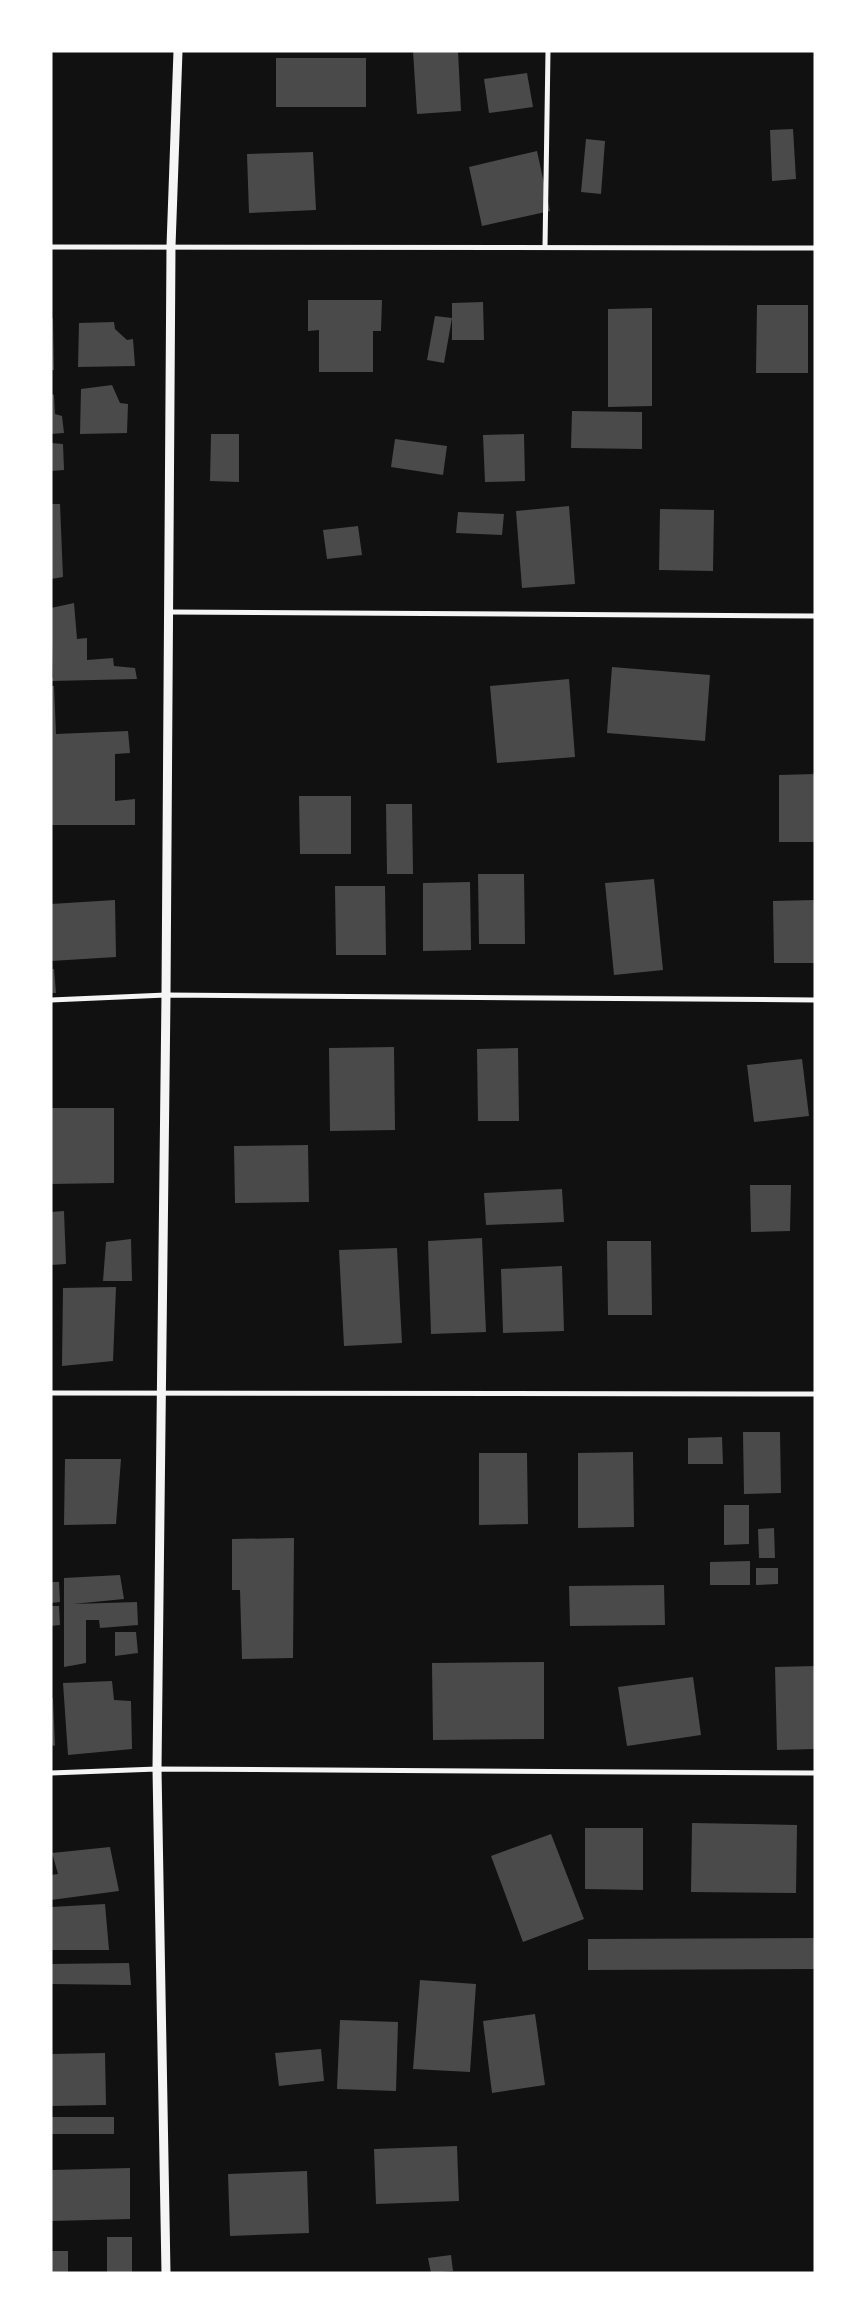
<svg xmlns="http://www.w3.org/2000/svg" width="866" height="2324" font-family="'Crimson Pro',serif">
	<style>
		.building { fill: #4a4a4a }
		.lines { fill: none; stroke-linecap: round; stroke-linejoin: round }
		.minor { stroke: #f5f5f5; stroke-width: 5 }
		.tertiary { stroke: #f5f5f5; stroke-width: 9 }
	</style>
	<rect width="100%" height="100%" fill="#111"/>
	<g class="building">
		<polygon points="413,51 458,51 461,111 417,114"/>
		<rect x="276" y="58" width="90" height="49"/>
		<polygon points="527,73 533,107 489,113 484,79"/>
		<polygon points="793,129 796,179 772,181 770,130"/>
		<polygon points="586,139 605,141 601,194 581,192"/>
		<polygon points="537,151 550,211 482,226 469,167"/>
		<polygon points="313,152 316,210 249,213 247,154"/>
		<polygon points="308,300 382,300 381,331 373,331 373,372 319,372 319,330 308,331"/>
		<polygon points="483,302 484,340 452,340 452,303"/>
		<polygon points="757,305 808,305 808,373 756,373"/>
		<polygon points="652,308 652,406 608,407 608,309"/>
		<polygon points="435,316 452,318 444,363 427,360"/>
		<polygon points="53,318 54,370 51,370 51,319"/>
		<polygon points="114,322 115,329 127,340 133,339 135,366 78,367 79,323"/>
		<polygon points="112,385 120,403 128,404 127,433 80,434 81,389"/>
		<polygon points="51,393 54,395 55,414 62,416 64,433 51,434"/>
		<polygon points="572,411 642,412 642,449 571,448"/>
		<polygon points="211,434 239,434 239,482 210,481"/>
		<polygon points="524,434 525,481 485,482 483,435"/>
		<polygon points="395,439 447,446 443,475 391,467"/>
		<polygon points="51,443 63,444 64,470 51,471"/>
		<polygon points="51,504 60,504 63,577 51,579"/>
		<polygon points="569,506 575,584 522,588 516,511"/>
		<polygon points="660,509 714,510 713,571 659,570"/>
		<polygon points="458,512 504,514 502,535 456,533"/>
		<polygon points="358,526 362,555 327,559 323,530"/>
		<polygon points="74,603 77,639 87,638 87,660 113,658 114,666 135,668 137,679 51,681 53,677 51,608"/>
		<polygon points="612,667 710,675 705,741 607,733"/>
		<polygon points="569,679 575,757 497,763 490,686"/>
		<polygon points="51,686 54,686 56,734 128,731 130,753 115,754 115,801 135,799 135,825 52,825"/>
		<polygon points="815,774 815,842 779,842 779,775"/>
		<polygon points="299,796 351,796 351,854 300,854"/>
		<polygon points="386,804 412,804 413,874 387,874"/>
		<polygon points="478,874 524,874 525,944 479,944"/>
		<polygon points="654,879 663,970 614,975 605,883"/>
		<polygon points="470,882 471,950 423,951 423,883"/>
		<polygon points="335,886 385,886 386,955 336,955"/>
		<polygon points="115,900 116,957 51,961 51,904"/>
		<polygon points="815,900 815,963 774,963 773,901"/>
		<polygon points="51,969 54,969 56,993 51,993"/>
		<polygon points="394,1047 395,1130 330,1131 329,1048"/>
		<polygon points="518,1048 519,1121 478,1121 477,1049"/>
		<polygon points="802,1059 809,1116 754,1122 747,1065"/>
		<polygon points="51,1108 114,1108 114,1183 51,1184"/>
		<polygon points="308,1145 309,1202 235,1203 234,1146"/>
		<polygon points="750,1185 791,1185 790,1231 751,1232"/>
		<polygon points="562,1189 564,1222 486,1225 484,1193"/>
		<polygon points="64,1211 66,1264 51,1265 51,1212"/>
		<polygon points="482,1238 486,1332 431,1334 428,1241"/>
		<polygon points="131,1239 132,1281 103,1281 106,1242"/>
		<polygon points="607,1241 651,1241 652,1315 608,1315"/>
		<polygon points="397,1248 402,1343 344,1346 339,1250"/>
		<polygon points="562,1266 564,1331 503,1333 501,1269"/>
		<polygon points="116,1287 113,1361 62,1366 63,1288"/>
		<polygon points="743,1432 780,1432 781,1493 744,1494"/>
		<polygon points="722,1437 723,1464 688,1464 688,1438"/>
		<polygon points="633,1452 634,1527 578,1528 578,1453"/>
		<polygon points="479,1453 527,1453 528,1524 479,1525"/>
		<polygon points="65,1459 121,1459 116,1524 64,1525"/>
		<polygon points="724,1505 749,1505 749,1544 724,1545"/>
		<polygon points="774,1528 775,1558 759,1558 758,1529"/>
		<polygon points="294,1538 293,1658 242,1659 240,1590 232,1590 232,1539"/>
		<polygon points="750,1561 750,1585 710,1585 710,1562"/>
		<polygon points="756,1568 778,1568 778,1584 756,1585"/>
		<polygon points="120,1575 124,1599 73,1604 137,1602 138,1625 100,1628 99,1620 86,1620 86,1663 64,1667 64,1578"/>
		<polygon points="51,1582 59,1582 60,1602 51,1603"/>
		<polygon points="664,1585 665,1625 570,1626 569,1586"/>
		<polygon points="51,1606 59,1606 60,1625 51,1626"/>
		<polygon points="115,1632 136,1632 138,1653 115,1656"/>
		<polygon points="544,1662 544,1739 433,1740 432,1663"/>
		<polygon points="815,1666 815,1749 777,1750 775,1667"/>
		<polygon points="693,1677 701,1735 627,1746 618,1687"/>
		<polygon points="112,1681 114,1700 131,1701 132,1749 68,1755 63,1683"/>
		<polygon points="51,1698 53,1698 55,1746 51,1745"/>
		<polygon points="692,1823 797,1825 796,1893 691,1892"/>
		<polygon points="585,1828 643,1828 643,1890 585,1889"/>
		<polygon points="551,1834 584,1919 523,1942 491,1856"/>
		<polygon points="110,1847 119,1891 51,1900 51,1875 58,1874 52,1853"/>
		<polygon points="105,1904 109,1950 51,1950 51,1907"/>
		<polygon points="815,1938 815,1969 588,1970 588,1939"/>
		<polygon points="129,1963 131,1985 51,1984 51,1964"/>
		<polygon points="420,1980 476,1984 470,2072 413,2069"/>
		<polygon points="535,2014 545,2085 492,2093 483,2021"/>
		<polygon points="340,2020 398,2022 396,2091 337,2089"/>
		<polygon points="321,2049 324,2081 279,2086 275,2053"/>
		<polygon points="105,2053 106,2105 51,2106 51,2054"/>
		<rect x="51" y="2117" width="63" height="17"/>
		<polygon points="457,2146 459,2201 376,2204 374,2149"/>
		<polygon points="130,2168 130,2219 51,2221 51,2170"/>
		<polygon points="307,2171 309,2233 230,2236 228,2174"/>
		<rect x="107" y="2237" width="25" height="36"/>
		<rect x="51" y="2251" width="17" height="22"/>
		<polygon points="451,2255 453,2271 431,2273 428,2258"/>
	</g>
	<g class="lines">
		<g class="minor">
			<polyline points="51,247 815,248"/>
			<polyline points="545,247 548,51"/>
			<polyline points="169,612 815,616"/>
			<polyline points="51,1000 166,995 815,1000"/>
			<polyline points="51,1393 815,1394"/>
			<polyline points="51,1773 157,1769 815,1773"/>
		</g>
		<polyline class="tertiary" points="166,2273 157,1769 166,995 171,246 178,51"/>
	</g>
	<rect width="866" height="2324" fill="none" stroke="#ffffff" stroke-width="105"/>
</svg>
